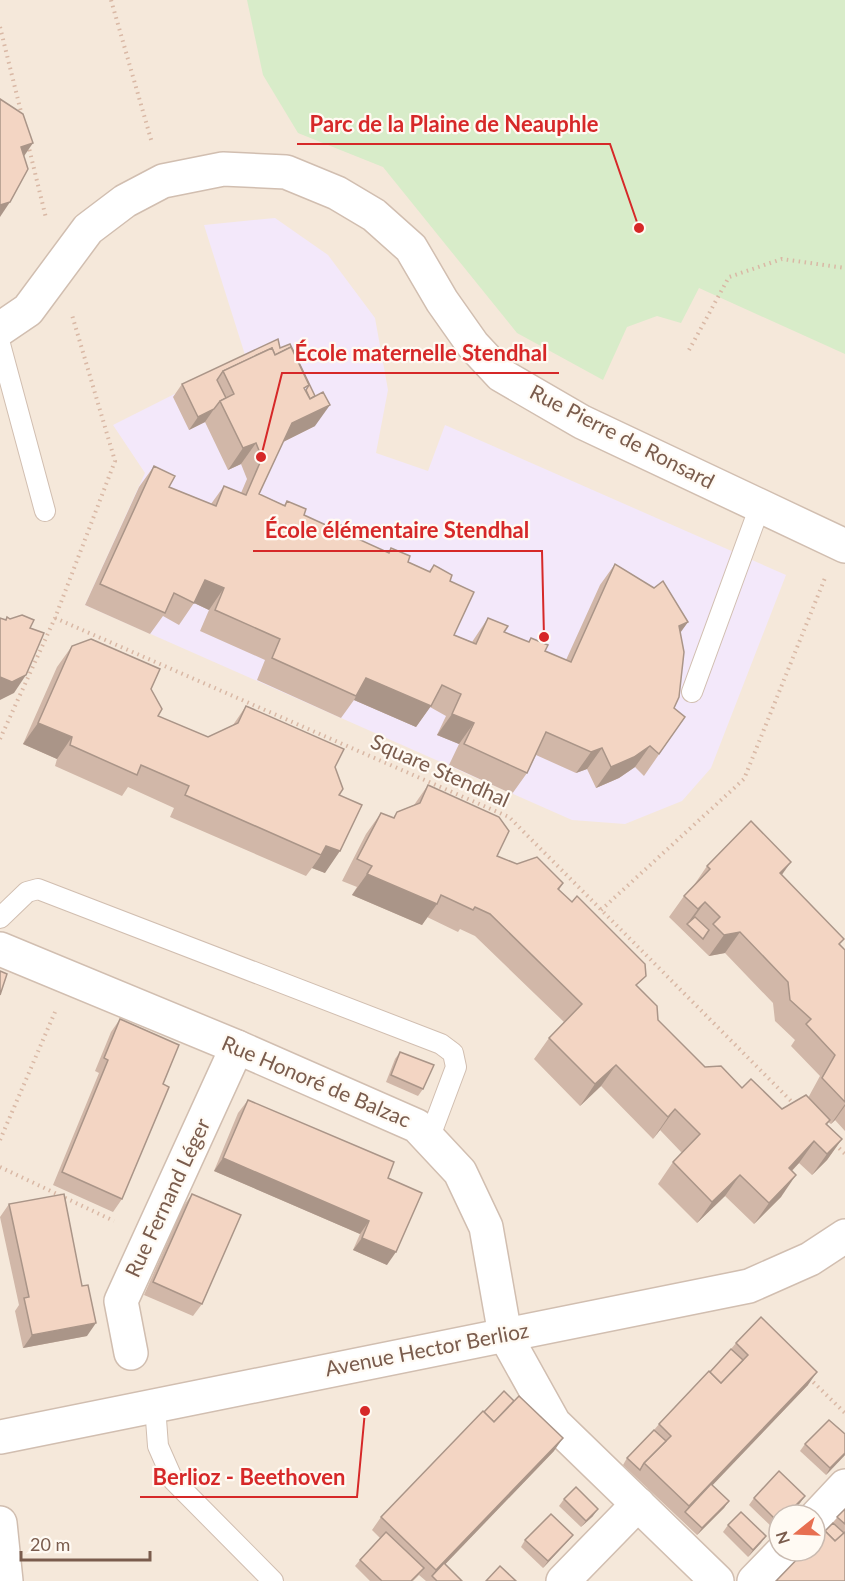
<svg xmlns="http://www.w3.org/2000/svg" width="845" height="1581" font-family="Lato,sans-serif">
	<style>
		.residential { fill: #f5e8da; fill-rule: evenodd }
		.education { fill: #f3e8fa }
		.green { fill: #d8ecc9 }
		.lines { fill: none; stroke-linecap: round; stroke-linejoin: round }
		.lane-casing { stroke: #d1beb0; stroke-width: 22 }
		.street-casing { stroke: #d1beb0; stroke-width: 36 }
		.path { stroke: #d9b8a5; stroke-width: 4; stroke-dasharray: 1.5 4.5; stroke-linecap: butt }
		.lane { stroke: #fff; stroke-width: 20 }
		.street { stroke: #fff; stroke-width: 33 }
		.wall { fill: #d1b7a8 }
		.shaded-wall { fill: #aa9588 }
		.building { fill: #f3d5c3; stroke: #aa9588; stroke-width: 1.5 }
		.labels { text-anchor: middle; stroke-width: 4.5; stroke-linejoin: round; paint-order: stroke }
		.street-label { font-size: 21px; fill: #7a5c4d; stroke: #fffaf3 }
		.leader { fill: none; stroke: #d62828; stroke-width: 2 }
		.callout-dot { fill: #d62828; stroke: #fffaf3; stroke-width: 2 }
		.callout-label { font-size: 22px; text-anchor: middle; font-weight: bold; fill: #d62828; stroke: #fffaf3; stroke-width: 4.5; stroke-linejoin: round; paint-order: stroke }
	</style>
	<rect width="100%" height="100%" fill="#fdf6ec"/>
	<path class="residential" d="M0 0H845V1581H0ZM779 1515H815V1551H779Z"/>
	<polygon class="education" points="275,218 328,255 375,318 388,390 376,453 428,471 445,425 786,575 711,768 682,801 625,824 572,820 85,605 145,473 113,425 246,358 204,225"/>
	<polygon class="green" points="247,0 845,0 845,354 699,288 681,323 657,316 627,327 603,380 517,333 383,167 298,133 263,75"/>
	<g class="lines">
		<defs>
			<g id="lane">
				<polyline points="0,344 45,511"/>
				<polyline points="692,692 760,506"/>
				<polyline points="0,918 27,892 38,889 441,1044 453,1053 456,1067 429,1139"/>
				<polyline points="155,1406 158,1446 173,1480 273,1581"/>
			</g>
			<g id="street">
				<polyline points="0,329 28,310 88,229 125,201 163,181 223,169 286,172 337,193 374,215 411,248 442,301 473,345 501,375 582,422 845,546"/>
				<polyline points="0,949 237,1047 417,1126 460,1172 486,1227 505,1335 554,1423 717,1581"/>
				<polyline points="131,1353 121,1301 237,1047"/>
				<polyline points="0,1437 749,1286 810,1259 845,1236"/>
				<polyline points="815,1518 845,1486"/>
				<polyline points="0,1523 6,1581"/>
				<polyline points="563,1581 638,1504"/>
				<polyline points="754,1581 783,1551"/>
			</g>
		</defs>
		<use href="#lane" class="lane-casing"/>
		<use href="#street" class="street-casing"/>
		<g class="path">
			<polyline points="111,0 152,143"/>
			<polyline points="0,27 22,116"/>
			<polyline points="28,144 46,218"/>
			<polyline points="689,350 729,277 782,259 845,268"/>
			<polyline points="55,618 509,817 795,1105"/>
			<polyline points="0,739 55,618 115,461 72,315"/>
			<polyline points="601,910 744,779 825,578"/>
			<polyline points="0,1140 55,1012"/>
			<polyline points="835,1144 845,1154"/>
			<polyline points="0,1167 114,1221"/>
			<polyline points="809,1378 845,1413"/>
		</g>
		<use href="#lane" class="lane"/>
		<use href="#street" class="street"/>
	</g>
	<g class="wall">
		<polygon points="280,348 315,426 283,442 259,494 284,505 287,501 304,515 388,553 391,548 408,562 429,571 434,565 450,581 454,635 472,642 488,618 504,632 528,642 531,638 545,651 566,660 600,585 615,564 688,622 680,632 674,708 685,717 644,776 635,767 619,778 596,788 587,769 576,773 536,755 527,773 512,794 449,765 459,744 437,735 446,716 430,707 416,727 354,700 341,718 257,680 265,660 200,631 209,610 194,603 179,625 163,616 150,634 85,605 139,487 154,466 169,487 211,504 224,486 241,493 247,479 241,464 228,470 205,422 189,430 173,397 182,384"/>
		<polygon points="72,646 151,689 158,716 208,737 233,725 246,706 335,767 325,873 312,868 306,876 170,817 174,808 128,787 122,796 55,766 57,759 23,744 57,667"/>
		<polygon points="428,785 497,856 563,883 559,890 638,987 658,1020 705,1067 782,1109 808,1098 820,1076 791,1046 795,1040 775,1021 773,1003 725,953 709,956 669,917 684,896 692,888 707,866 782,875 845,950 845,1131 835,1120 831,1124 828,1122 827,1124 842,1139 827,1160 812,1175 799,1163 792,1171 781,1197 754,1224 725,1196 697,1223 658,1184 673,1162 682,1153 660,1130 653,1139 601,1086 580,1106 534,1059 549,1038 564,1022 475,936 460,929 458,932 427,917 422,925 352,895 357,887 342,881 366,834 381,813 393,818 397,812 414,805"/>
		<polygon points="120,1019 122,1199 113,1212 53,1185 99,1073 95,1071 111,1032"/>
		<polygon points="400,1052 423,1089 418,1096 386,1082 395,1059"/>
		<polygon points="248,1100 388,1178 387,1265 353,1250 360,1234 214,1171 238,1113"/>
		<polygon points="192,1194 202,1304 193,1316 144,1295 183,1207"/>
		<polygon points="9,1204 82,1286 87,1336 23,1348 15,1311 19,1305 0,1217"/>
		<polygon points="736,1343 808,1385 712,1485 729,1501 724,1508 697,1535 623,1465 627,1458 654,1430 659,1424 710,1372 731,1349"/>
		<polygon points="805,1444 845,1455 826,1475 800,1451"/>
		<polygon points="554,1451 445,1564 462,1581 426,1581 419,1575 413,1581 370,1581 355,1566 360,1560 380,1538 372,1530 381,1517"/>
		<polygon points="805,1496 800,1503 788,1515 779,1515 779,1524 774,1529 749,1505 754,1498"/>
		<polygon points="564,1499 593,1516 581,1527 559,1506"/>
		<polygon points="845,1509 845,1581 825,1531"/>
		<polygon points="728,1525 766,1536 748,1557 723,1532"/>
		<polygon points="573,1535 568,1541 543,1568 521,1547 525,1540"/>
	</g>
	<g class="shaded-wall">
		<polygon points="33,143 18,165 21,147"/>
		<polygon points="10,202 0,217 0,205"/>
		<polygon points="330,405 315,426 277,445 292,423"/>
		<polygon points="214,409 205,422 189,430 198,417"/>
		<polygon points="256,443 241,464 228,470 243,448"/>
		<polygon points="205,580 224,588 209,610 190,601"/>
		<polygon points="688,622 673,643 679,626"/>
		<polygon points="26,675 14,693 0,700 0,677"/>
		<polygon points="366,678 431,706 416,727 354,700"/>
		<polygon points="452,714 474,723 459,744 437,735"/>
		<polygon points="38,723 72,737 57,759 23,744"/>
		<polygon points="650,746 635,767 619,778 596,788 611,767"/>
		<polygon points="602,748 587,769 576,773 591,752"/>
		<polygon points="326,846 340,851 325,873 312,868 321,855"/>
		<polygon points="791,862 776,883 780,873"/>
		<polygon points="367,874 437,904 422,925 352,895"/>
		<polygon points="705,902 690,923 687,924 698,909"/>
		<polygon points="740,932 725,953 709,956 724,935"/>
		<polygon points="616,1065 601,1086 580,1106 595,1084"/>
		<polygon points="845,1104 845,1106 835,1120 831,1124"/>
		<polygon points="675,1109 660,1130 653,1139 668,1117"/>
		<polygon points="830,1120 799,1163 774,1189 789,1168"/>
		<polygon points="842,1139 827,1160 812,1175 827,1154"/>
		<polygon points="223,1158 369,1221 360,1234 214,1171"/>
		<polygon points="740,1175 725,1196 697,1223 712,1202"/>
		<polygon points="796,1175 781,1197 754,1224 769,1203"/>
		<polygon points="362,1238 396,1252 387,1265 353,1250"/>
		<polygon points="96,1323 87,1336 23,1348 32,1335"/>
		<polygon points="817,1372 808,1385 686,1513 685,1512 689,1506"/>
		<polygon points="563,1438 554,1451 433,1577 432,1576 436,1570"/>
		<polygon points="845,1453 845,1455 826,1475 830,1468"/>
		<polygon points="805,1496 800,1503 788,1515 786,1515"/>
		<polygon points="729,1501 724,1508 697,1535 702,1528"/>
		<polygon points="598,1509 593,1516 581,1527 586,1521"/>
		<polygon points="573,1535 568,1541 543,1568 548,1561"/>
		<polygon points="766,1536 761,1543 748,1557 753,1550"/>
	</g>
	<g class="building">
		<polygon points="0,99 23,114 33,143 21,147 28,169 10,202 0,205"/>
		<polygon points="278,339 280,348 290,344 315,396 310,399 306,390 309,385 291,347 275,355 272,348 223,371 217,380 226,398 220,401 214,409 198,417 182,384"/>
		<polygon points="291,347 309,385 304,388 310,399 323,392 330,405 292,423 259,494 285,506 287,501 306,509 304,515 328,526 331,521 350,529 347,534 389,553 391,548 410,556 408,562 430,572 434,565 452,575 450,581 474,592 454,635 476,644 488,618 508,626 504,632 529,642 531,638 548,645 545,651 571,662 615,564 654,588 663,581 688,622 679,626 684,652 679,697 674,708 685,717 659,754 650,746 634,757 611,767 602,748 591,752 546,732 527,773 464,744 474,723 452,714 461,694 442,685 431,706 366,678 356,696 272,658 280,639 215,610 224,588 205,580 194,603 174,593 165,613 100,584 154,466 175,476 169,487 216,506 224,486 246,495 262,458 256,443 243,448 220,401 234,394 223,371 272,348 275,355"/>
		<polygon points="22,615 34,620 30,628 44,633 26,675 12,682 0,677 0,618 6,620 7,617 10,619"/>
		<polygon points="91,639 160,669 151,689 162,709 158,716 208,737 238,723 246,706 344,749 335,767 343,789 339,795 362,805 340,851 326,846 321,855 185,795 189,786 141,765 137,775 70,745 72,737 38,723 72,646"/>
		<polygon points="428,785 499,817 509,831 497,856 517,864 537,857 563,883 558,889 572,902 577,896 645,964 646,976 636,985 657,1006 658,1020 705,1067 721,1066 742,1088 751,1079 782,1109 806,1095 830,1120 826,1124 842,1139 827,1154 814,1141 789,1168 796,1175 769,1203 740,1175 712,1202 673,1162 700,1134 675,1109 668,1117 616,1065 595,1084 549,1038 582,1004 490,914 475,907 473,910 441,895 437,904 367,874 372,866 357,859 381,813 394,818 397,812 420,803"/>
		<polygon points="751,821 791,862 780,873 844,939 839,944 845,950 845,1102 822,1078 835,1055 806,1024 811,1019 790,1000 788,982 740,932 724,935 713,924 720,917 705,902 698,909 684,896 710,869 707,866"/>
		<polygon points="695,917 709,930 703,939 687,924"/>
		<polygon points="0,971 7,974 0,995"/>
		<polygon points="120,1019 179,1045 163,1084 169,1087 122,1199 62,1172 108,1060 104,1058"/>
		<polygon points="400,1052 434,1065 423,1089 391,1075"/>
		<polygon points="248,1100 394,1162 388,1178 422,1193 396,1252 362,1238 369,1221 223,1158"/>
		<polygon points="64,1194 82,1286 88,1285 96,1323 32,1335 24,1298 29,1297 9,1204"/>
		<polygon points="192,1194 241,1215 202,1304 153,1282"/>
		<polygon points="761,1317 817,1372 689,1506 644,1463 671,1436 659,1424 709,1371 721,1383 748,1355 736,1343"/>
		<polygon points="731,1349 743,1360 721,1383 710,1372"/>
		<polygon points="504,1391 514,1401 494,1422 484,1412"/>
		<polygon points="519,1396 563,1438 436,1570 381,1517 483,1411 494,1422"/>
		<polygon points="829,1420 845,1434 845,1453 830,1468 805,1444"/>
		<polygon points="654,1430 666,1441 644,1463 640,1470 627,1458"/>
		<polygon points="779,1471 805,1496 786,1515 779,1515 779,1523 754,1498"/>
		<polygon points="711,1484 729,1501 702,1528 685,1512"/>
		<polygon points="576,1487 598,1509 586,1521 564,1499"/>
		<polygon points="845,1509 845,1524 837,1517"/>
		<polygon points="741,1512 766,1536 753,1550 728,1525"/>
		<polygon points="551,1514 573,1535 548,1561 525,1540"/>
		<polygon points="833,1523 844,1533 835,1541 825,1531"/>
		<polygon points="824,1530 835,1541 845,1532 845,1581 776,1581 805,1551 815,1551 815,1540"/>
		<polygon points="386,1532 424,1568 411,1581 382,1581 360,1560"/>
		<polygon points="444,1563 462,1581 437,1581 432,1576"/>
		<polygon points="500,1566 516,1581 486,1581"/>
	</g>
	<g class="labels">
		<g class="street-label">
			<text transform="translate(622 437) rotate(27)" y="7">Rue Pierre de Ronsard</text>
			<text transform="translate(440 771) rotate(24)" y="7">Square Stendhal</text>
			<text transform="translate(316 1082) rotate(23)" y="7">Rue Honoré de Balzac</text>
			<text transform="translate(168 1198) rotate(-65)" y="7">Rue Fernand Léger</text>
			<text transform="translate(427 1350) rotate(-11)" y="7">Avenue Hector Berlioz</text>
		</g>
	</g>
	<path class="leader" d="M639 228L610 144H297M261 457L282 373H559M544 637L542 551H253M365 1411L357 1497H140"/>
	<g class="callout-dot">
		<circle cx="639" cy="228" r="6"/>
		<circle cx="261" cy="457" r="6"/>
		<circle cx="544" cy="637" r="6"/>
		<circle cx="365" cy="1411" r="6"/>
	</g>
	<g class="callout-label">
		<text x="454" y="132">Parc de la Plaine de Neauphle</text>
		<text x="421" y="361">École maternelle Stendhal</text>
		<text x="397" y="538">École élémentaire Stendhal</text>
		<text x="249" y="1485">Berlioz - Beethoven</text>
	</g>
	<g transform="translate(797 1533) rotate(252)"><circle r="28" fill="#fffaf3" stroke="#cabbb1" stroke-width="1.5"/>
	<path d="M0-4.5L10 22L0 15L-10 22Z" fill="#e76f51"/>
	<text y="-9" font-size="16" font-weight="bold" text-anchor="middle" fill="#7a5c4d">N</text>
	</g>
	<path d="M21 1551v9h129v-9" fill="none" stroke="#7a5c4d" stroke-width="3"/>
	<text x="30" y="1551" font-size="18" fill="#7a5c4d" stroke="#fffaf3" stroke-width="4.5" paint-order="stroke">20 m</text>
</svg>
